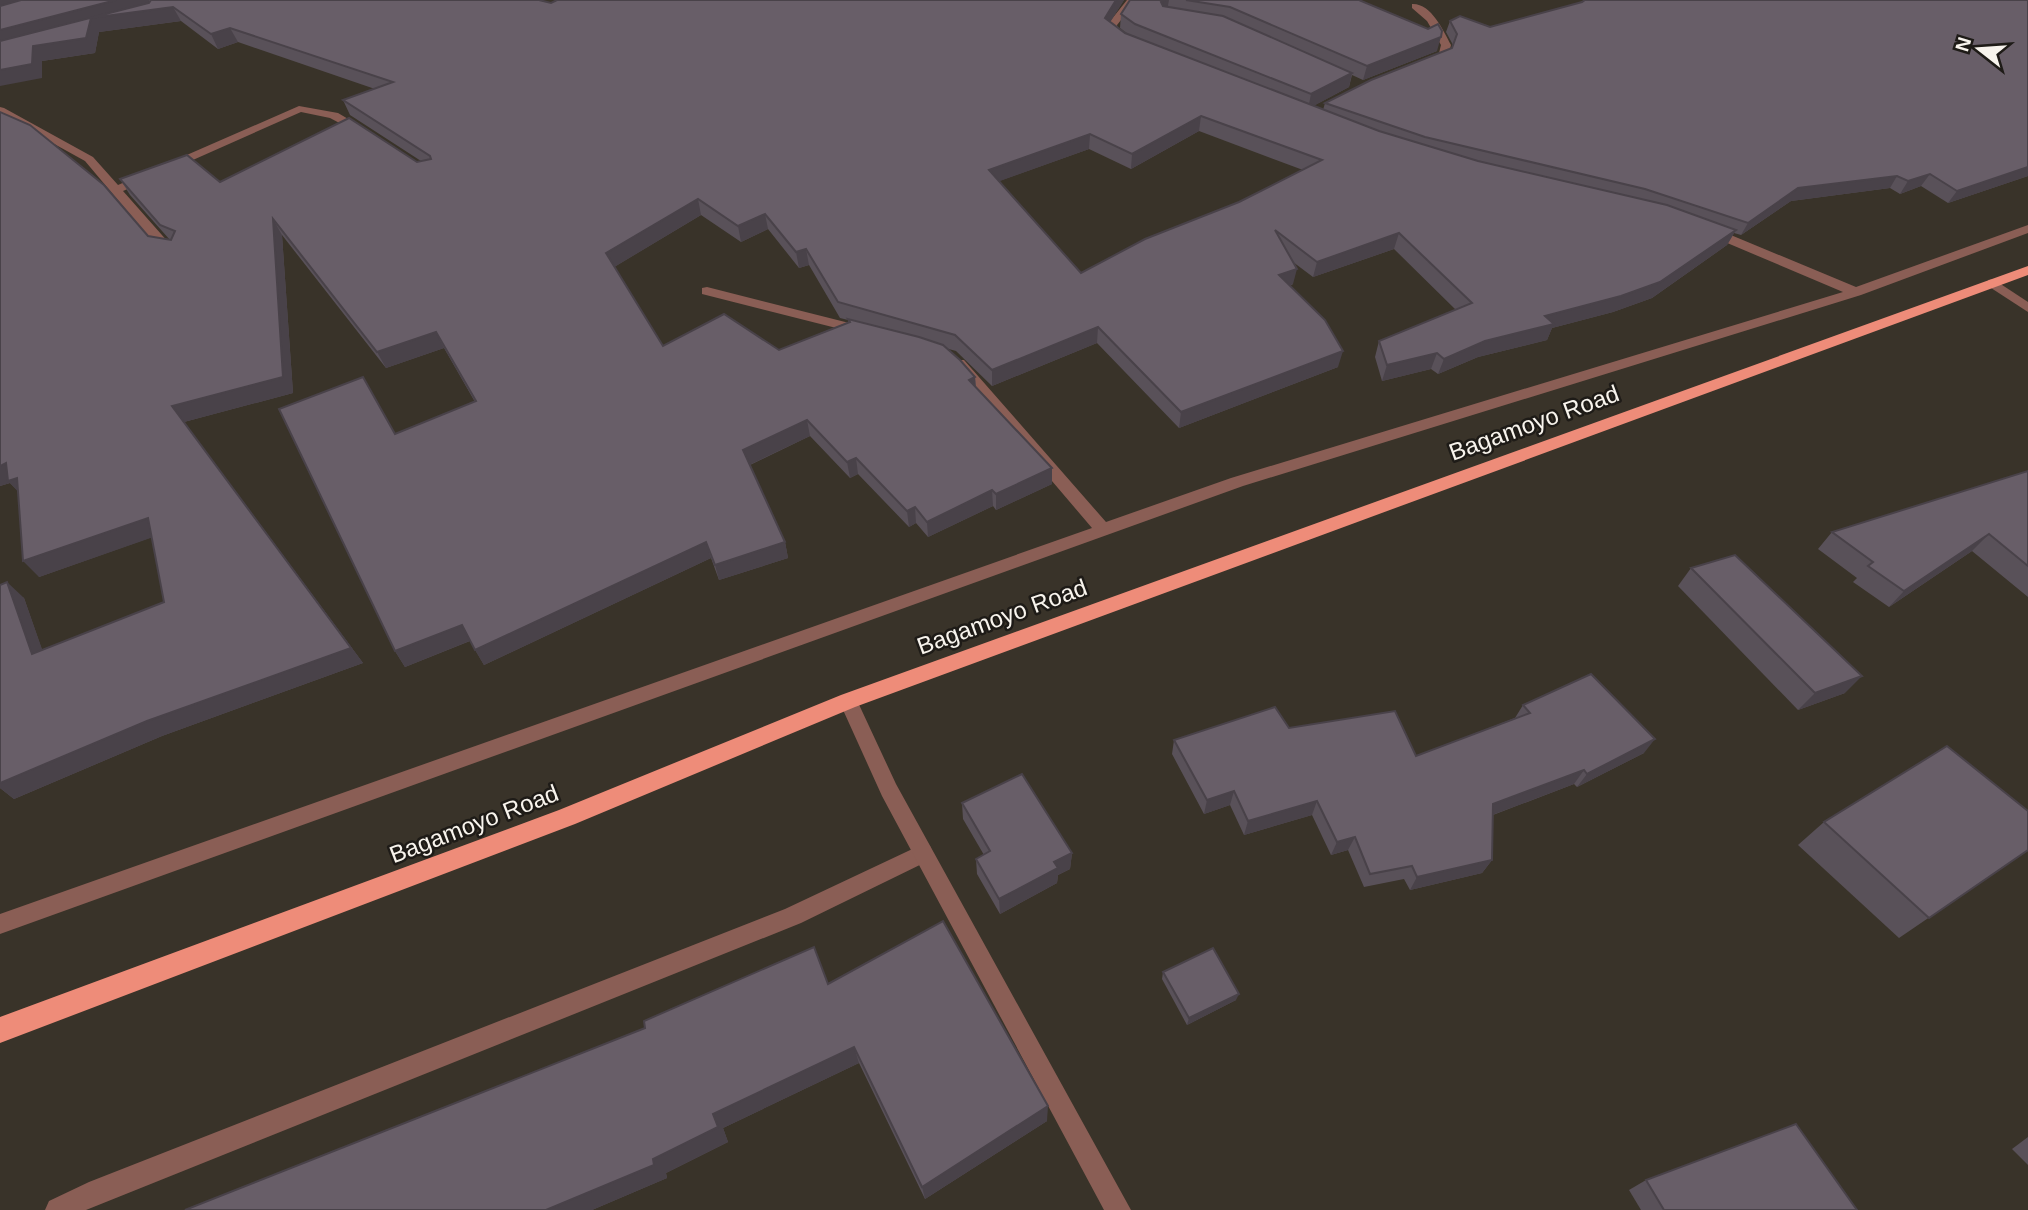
<svg xmlns="http://www.w3.org/2000/svg" width="2028" height="1210" font-family="Arial,sans-serif">
	<style>
		.lines { fill: none; stroke-linecap: round; stroke-linejoin: round }
		.service { fill: #8a5e55; fill-rule: evenodd }
		.minor { fill: #8a5e55; fill-rule: evenodd }
		.trunk { fill: #ee8c79; fill-rule: evenodd }
		.wall { fill: #595159; fill-rule: evenodd }
		.shaded-wall { fill: #494249 }
		.building { fill: #685e68; stroke: #494249; stroke-width: 2; fill-rule: evenodd }
		.labels { text-anchor: middle; stroke-width: 5; stroke-linejoin: round; paint-order: stroke }
		.street-label { font-size: 24px; fill: #f8f4ed; stroke: #1e1b17 }
	</style>
	<rect width="100%" height="100%" fill="#393329"/>
	<g class="lines">
		<g class="service">
			<path d="M1412 4C1431 3 1443 30 1451 45L1448 57 1433 65 1424 63 1439 53 1441 45 1427 21 1412 8Z"/>
			<polygon points="1993,279 2028,302 2028,312 1988,286 1988,280"/>
			<polygon points="923,844 930,846 933,853 930,860 801,923 86,1210 45,1210 49,1201 89,1182 785,909"/>
		</g>
		<g class="minor">
			<polygon points="1127,0 1137,0 1117,25 1119,33 1128,39 1123,42 1110,36 1107,25"/>
			<polygon points="299,106 338,113 372,133 362,135 330,118 301,112 123,191 169,243 180,247 180,253 159,249 85,161 0,114 0,107 4,108 93,157 118,185"/>
			<polygon points="2028,225 2028,233 1861,295 1243,486 0,934 0,914 1092,528 954,366 954,360 964,360 1106,522 1231,478 1843,292 1706,234 1706,228 1714,228 1856,287"/>
			<polygon points="707,287 869,328 871,331 864,335 702,294 702,288"/>
			<polygon points="848,693 855,696 896,784 1131,1210 1104,1210 882,796 839,701 841,696"/>
		</g>
		<polygon class="trunk" points="2028,266 2028,275 855,707 575,824 0,1043 0,1017 559,810 841,695"/>
	</g>
	<g class="wall">
		<path d="M0 0H539L551 3 557 0H1124L1110 22 1128 34 1120 28 1121 14 1130 0H1359L1437 51 1363 80 1352 75 1349 87 1313 106 1323 110 1325 103 1452 48 1453 45 1446 32 1450 21 1490 27 2028 0V176L1948 203 1921 186 1900 194 1890 188 1791 201 1741 235 1734 233 1727 245 1652 298 1613 312 1552 328 1547 340 1478 357 1438 374 1431 369 1382 381 1375 357 1379 341 1456 310 1394 249 1313 277 1293 262V284L1290 286 1338 367 1179 428 1097 343 992 386 956 351 945 348 975 377 976 387 1052 468V484L996 510 993 506 928 537 916 523 909 527 858 474 850 478 810 436 750 465 785 542 788 558 719 580 711 558 484 665 470 641 405 667 395 651V434L475 402 444 348 386 368 282 235 293 393 184 422 363 663 162 736 14 799 0 788V585L24 598 42 650 164 602 152 537 39 577 18 491 10 483 0 486V112L148 236 170 240 130 195 120 179 220 182 421 161 350 115 343 100 375 89 238 42 218 49 181 21 99 32 95 53 42 61V78ZM1199 131 1303 170 1239 202 1081 273 999 181 1089 149 1131 169ZM701 215 741 242 768 229 799 268 809 265 840 318 848 320V322L779 350 663 346 614 267Z"/>
		<polygon points="2028,471 2028,597 1972,551 1889,607 1853,582 1857,578 1818,549 1832,532"/>
		<polygon points="1691,568 1845,693 1798,710 1678,586"/>
		<polygon points="1523,705 1644,753 1577,787 1574,784 1493,815 1492,860 1482,873 1410,890 1404,879 1364,887 1348,850 1331,855 1312,815 1244,835 1230,805 1204,814 1172,754 1174,740 1289,728 1416,756 1515,718"/>
		<polygon points="962,803 1072,853 1070,869 1058,875 1057,883 1000,914 977,874 976,859 984,855 963,819"/>
		<polygon points="1824,822 2028,850 1899,938 1798,845"/>
		<polygon points="1163,972 1236,1000 1187,1025 1162,979"/>
		<polygon points="828,984 1047,1121 925,1199 859,1063 723,1128 728,1142 666,1173 667,1178 592,1210 185,1210"/>
		<polygon points="2028,1137 2028,1165 2012,1149"/>
		<polygon points="1646,1180 1857,1210 1641,1210 1629,1190"/>
	</g>
	<g class="shaded-wall">
		<polygon points="0,0 49,0 0,12"/>
		<polygon points="116,0 149,0 152,6 173,7 181,21 99,32 95,53 42,61 42,78 0,86 0,30"/>
		<polygon points="1116,0 1124,0 1104,32 1105,18"/>
		<polygon points="1165,0 1169,0 1167,11 1161,2"/>
		<polygon points="230,28 238,42 218,49 211,34"/>
		<polygon points="1441,37 1437,51 1363,80 1367,66"/>
		<polygon points="1352,73 1349,87 1308,109 1311,94"/>
		<polygon points="1201,116 1199,131 1131,169 1132,154"/>
		<polygon points="1090,134 1089,149 989,185 989,170"/>
		<polygon points="2028,167 2028,176 1948,203 1957,191"/>
		<polygon points="1930,174 1921,186 1900,194 1908,181"/>
		<polygon points="1897,176 1890,188 1791,201 1741,235 1748,223 1798,188"/>
		<polygon points="698,199 701,215 611,269 606,253"/>
		<polygon points="765,214 768,229 741,242 738,226"/>
		<polygon points="273,219 282,235 293,393 184,422 363,663 162,736 14,799 0,788 0,783 147,721 351,648 172,406"/>
		<polygon points="1736,230 1727,245 1652,298 1613,312 1552,328 1547,340 1478,357 1438,374 1444,359"/>
		<polygon points="1399,233 1394,249 1313,277 1317,262"/>
		<polygon points="806,249 809,265 799,268 796,252"/>
		<polygon points="1297,269 1293,284 1276,291 1279,275"/>
		<polygon points="1098,327 1097,343 992,386 992,370"/>
		<polygon points="436,332 444,348 386,368 377,352"/>
		<polygon points="1343,351 1338,367 1179,428 1181,412"/>
		<polygon points="1437,353 1431,369 1382,381 1387,365"/>
		<polygon points="975,377 976,393 969,380"/>
		<polygon points="807,420 810,436 747,466 743,450"/>
		<polygon points="856,458 858,474 850,478 847,462"/>
		<polygon points="6,463 21,479 23,497 10,483 0,486 0,466"/>
		<polygon points="1052,468 1052,484 996,510 996,494"/>
		<polygon points="992,490 993,506 928,537 927,522"/>
		<polygon points="915,507 916,523 909,527 907,511"/>
		<polygon points="148,518 162,534 39,577 23,561"/>
		<polygon points="1989,534 1972,551 1889,607 1904,591"/>
		<polygon points="706,542 711,558 484,665 475,650"/>
		<polygon points="785,542 788,558 719,580 715,565"/>
		<polygon points="7,582 24,598 49,669 32,654"/>
		<polygon points="462,625 472,640 405,667 395,651"/>
		<polygon points="1862,676 1845,693 1798,710 1815,693"/>
		<polygon points="1655,739 1644,753 1577,787 1587,774"/>
		<polygon points="1584,770 1574,784 1484,818 1493,804"/>
		<polygon points="1234,791 1230,805 1204,814 1207,800"/>
		<polygon points="1317,801 1312,815 1244,835 1248,821"/>
		<polygon points="1355,837 1348,850 1331,855 1337,842"/>
		<polygon points="1072,853 1070,869 1058,875 1057,883 1000,914 999,899 1054,862"/>
		<polygon points="1492,860 1482,873 1410,890 1417,877"/>
		<polygon points="1239,994 1236,1000 1187,1025 1189,1018"/>
		<polygon points="854,1047 859,1063 723,1128 728,1142 666,1173 667,1178 592,1210 546,1210 653,1159 713,1114"/>
		<polygon points="1048,1106 1047,1121 925,1199 922,1187"/>
	</g>
	<g class="building">
		<polygon points="21,0 116,0 0,30 0,6"/>
		<path d="M151 0H539L551 3 557 0H1116L1105 18 1125 33 1379 131 1478 161 1667 205 1736 230 1660 282 1621 296 1545 316 1554 324 1485 341 1444 359 1437 353 1387 365 1379 341 1472 303 1399 233 1317 262 1275 230 1297 269 1279 275 1325 320 1343 351 1181 412 1098 327 992 370 955 335 838 302 806 249 796 252 765 214 738 226 698 199 606 253 663 346 724 314 779 350 850 322 848 319 919 337 943 345 960 360 975 377 969 380 1052 468 996 494 992 490 927 522 915 507 907 511 856 458 847 462 807 420 743 450 785 542 715 565 706 542 475 650 462 625 395 651 279 409 363 377 395 434 476 401 436 332 377 352 273 219 283 377 172 406 351 648 147 721 0 783V585L7 582 32 654 164 602 148 518 23 561 17 478 8 481 6 463 0 466V112L30 125 104 185 148 236 171 240 175 231 160 225 120 179 187 155 220 182 349 118 417 162 431 159 430 156 343 100 393 82 230 28 211 34 173 7 91 18 86 38 33 46 32 64 0 70V41L149 3ZM1201 116 1322 160 1239 202 1145 239 1081 273 989 170 1090 134 1132 154Z"/>
		<polygon points="1130,0 1165,0 1161,2 1163,6 1223,16 1352,73 1311,94 1135,24 1121,14"/>
		<polygon points="1186,0 1359,0 1428,29 1438,24 1442,31 1441,37 1367,66 1230,7"/>
		<polygon points="1585,0 2028,0 2028,167 1957,191 1930,174 1908,181 1897,176 1798,188 1748,223 1645,189 1425,137 1325,103 1371,80 1452,48 1457,34 1450,21 1460,16 1490,27 1582,2"/>
		<polygon points="2028,471 2028,566 1989,534 1904,591 1868,566 1873,562 1832,532"/>
		<polygon points="1735,555 1862,676 1815,693 1691,568"/>
		<polygon points="1591,674 1655,739 1587,774 1584,770 1493,804 1492,860 1417,877 1412,866 1370,874 1355,837 1337,842 1317,801 1248,821 1234,791 1207,800 1174,740 1275,707 1289,728 1395,711 1416,756 1530,713 1523,705"/>
		<polygon points="1947,746 2028,811 2028,850 1929,918 1824,822"/>
		<polygon points="1022,774 1072,853 1054,862 1058,868 999,899 976,859 990,851 962,803"/>
		<polygon points="943,921 1048,1106 922,1187 854,1047 713,1114 718,1127 653,1159 654,1165 546,1210 185,1210 645,1028 644,1021 814,947 828,984"/>
		<polygon points="1213,948 1239,994 1189,1018 1163,972"/>
		<polygon points="1796,1124 1857,1210 1664,1210 1646,1180"/>
	</g>
	<g class="labels">
		<g class="street-label">
			<text transform="translate(1534 423) rotate(-20)" y="8">Bagamoyo Road</text>
			<text transform="translate(1002 617) rotate(-20)" y="8">Bagamoyo Road</text>
			<text transform="translate(474 824) rotate(-21)" y="8">Bagamoyo Road</text>
		</g>
	</g>
	<g transform="translate(1979 49) rotate(287)" stroke="#1e1b17" stroke-width="5" paint-order="stroke">
	<path d="M0-5L12 26L0 18L-12 26Z" fill="#f8f4ed"/>
	<text y="-10" font-size="19" font-weight="bold" text-anchor="middle" fill="#f8f4ed">N</text>
	</g>
</svg>
